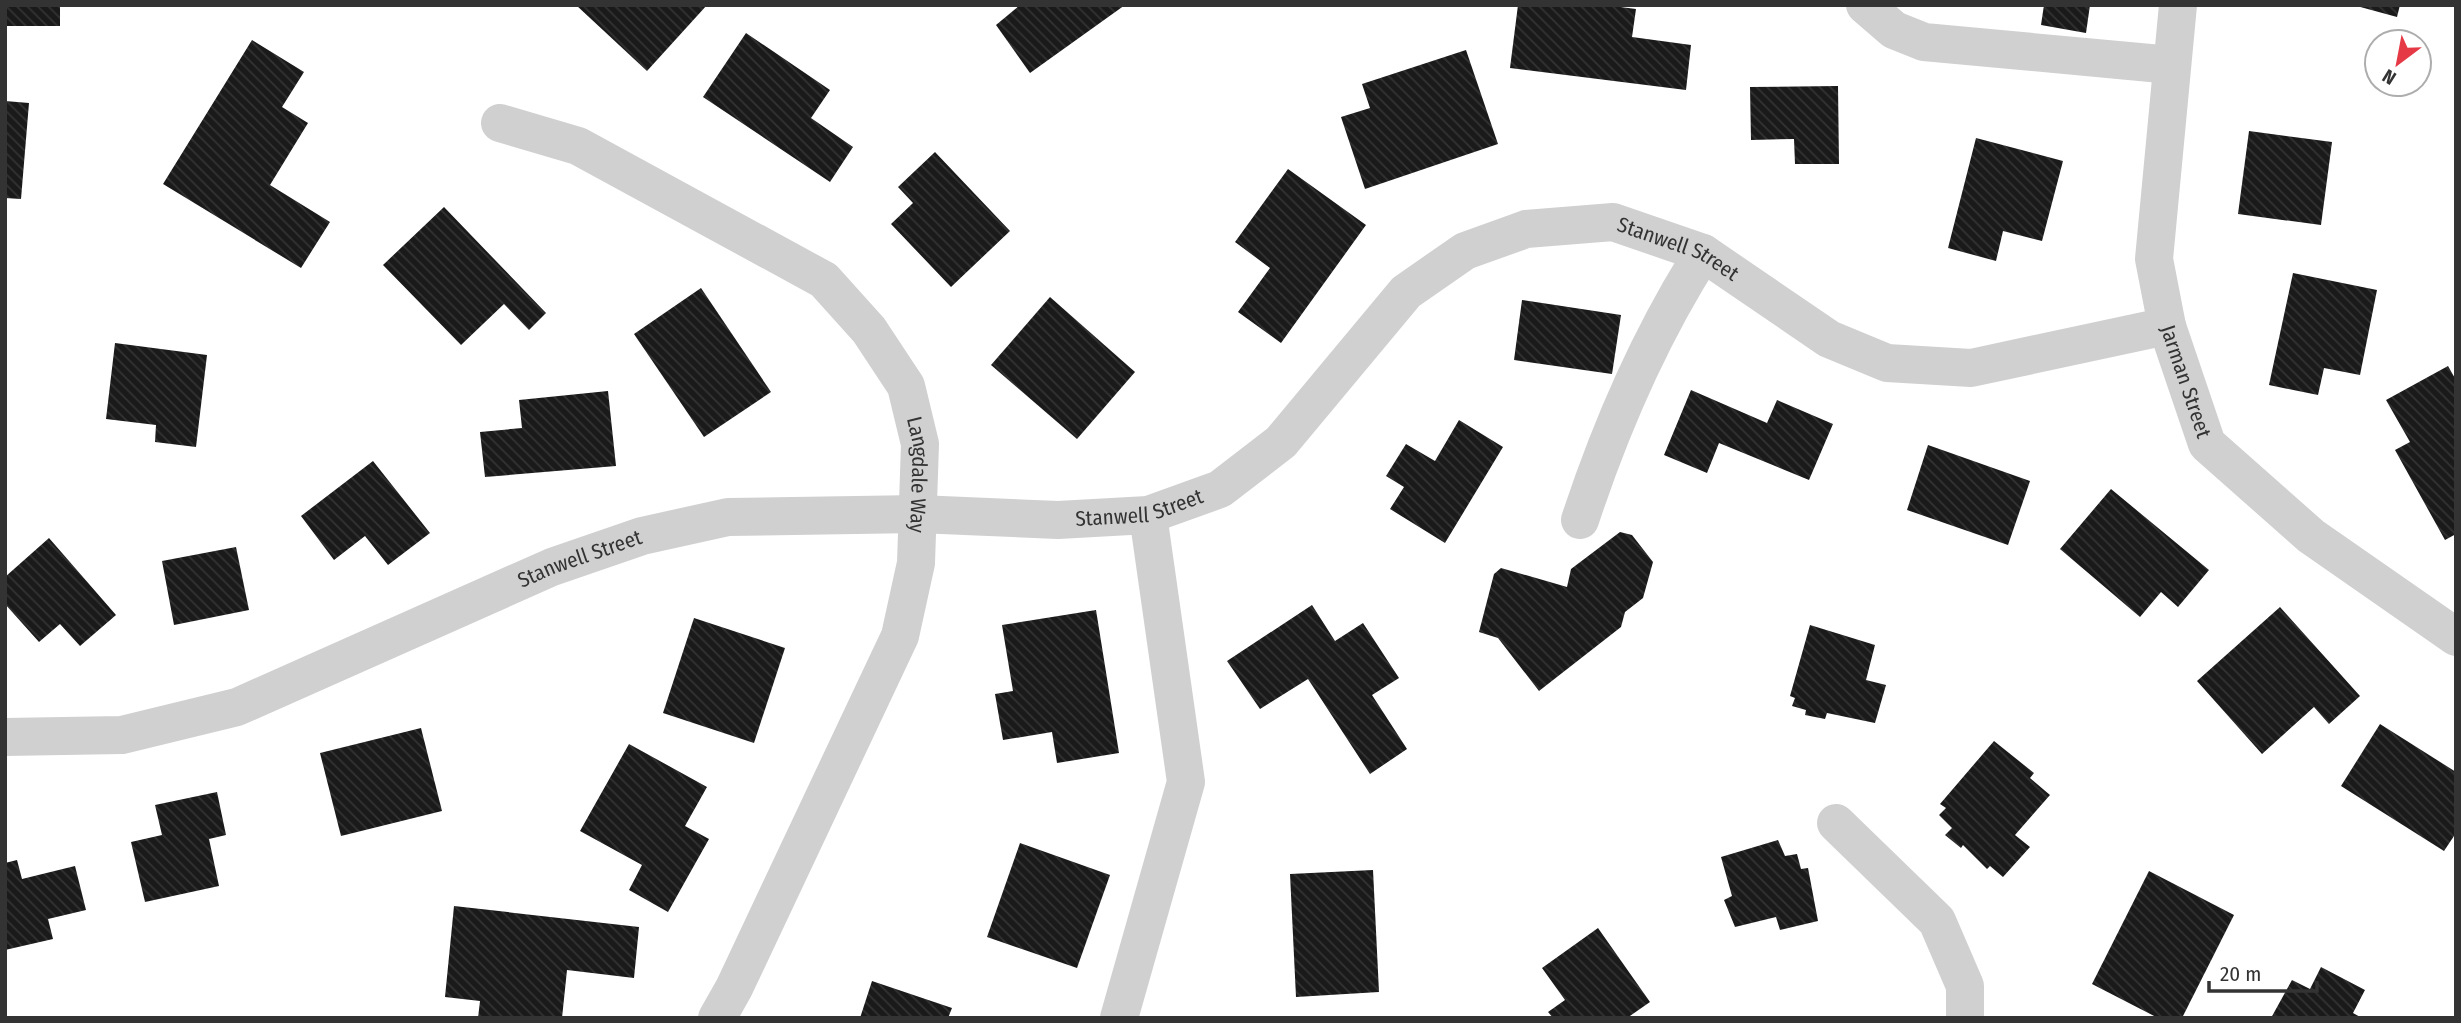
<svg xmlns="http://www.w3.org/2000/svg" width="2461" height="1023" font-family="'Fira Sans Condensed',sans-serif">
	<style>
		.building { fill: url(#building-back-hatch) }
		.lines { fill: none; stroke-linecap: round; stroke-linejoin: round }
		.minor { stroke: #d0d0d0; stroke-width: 38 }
		.labels { text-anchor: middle; stroke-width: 7; stroke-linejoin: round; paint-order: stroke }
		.street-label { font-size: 21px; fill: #333; stroke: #fff }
	</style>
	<defs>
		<pattern id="building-back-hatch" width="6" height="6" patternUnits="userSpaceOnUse" patternTransform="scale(1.75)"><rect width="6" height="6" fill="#1a1a1a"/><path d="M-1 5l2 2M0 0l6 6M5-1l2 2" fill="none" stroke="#333"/></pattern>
	</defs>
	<rect width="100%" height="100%" fill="#fff"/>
	<g class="building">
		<rect x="5" y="5" width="55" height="21"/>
		<polygon points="576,5 707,5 647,71"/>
		<polygon points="1020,5 1125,5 1030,73 996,25"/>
		<polygon points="1518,5 1605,5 1636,9 1632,37 1691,45 1686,90 1510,68"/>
		<polygon points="2044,5 2090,5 2086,33 2041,25"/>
		<polygon points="2353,5 2400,5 2397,17"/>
		<polygon points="746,33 830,90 811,118 853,147 830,182 703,97"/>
		<polygon points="252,40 304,72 282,107 308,123 270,185 330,222 301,268 163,184"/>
		<polygon points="1466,50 1498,144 1365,189 1341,117 1370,108 1362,84"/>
		<polygon points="1838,86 1839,164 1795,164 1794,139 1751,140 1750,87"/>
		<polygon points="5,101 29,103 21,199 5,198"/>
		<polygon points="2249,131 2332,142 2321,225 2238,214"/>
		<polygon points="1976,138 2063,161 2042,241 2003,231 1996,261 1948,248"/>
		<polygon points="935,152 1010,231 951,287 891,224 913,203 898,187"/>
		<polygon points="1288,169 1366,225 1281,343 1238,312 1270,268 1235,242"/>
		<polygon points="444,207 546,313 529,330 504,304 461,345 383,265"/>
		<polygon points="2293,273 2377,290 2360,375 2324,368 2318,395 2269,385"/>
		<polygon points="701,288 771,392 704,437 634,334"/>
		<polygon points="1050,297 1135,372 1077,439 991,365"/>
		<polygon points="1522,300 1621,315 1612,374 1514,360"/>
		<polygon points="115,343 207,355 196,447 155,442 156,425 106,419"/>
		<polygon points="2448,366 2456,380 2456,534 2445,540 2395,450 2410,442 2386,400"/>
		<polygon points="1691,390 1767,423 1777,400 1833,424 1809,480 1719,443 1707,473 1664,455"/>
		<polygon points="608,391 616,466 485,477 480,432 522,428 519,400"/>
		<polygon points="1459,420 1503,447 1445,543 1390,509 1404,487 1386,476 1406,444 1435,461"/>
		<polygon points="1928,445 2030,481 2008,545 1907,510"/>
		<polygon points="373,461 430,533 388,565 365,536 334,560 301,516"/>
		<polygon points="2111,489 2209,570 2178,607 2161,592 2140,617 2060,549"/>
		<polygon points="1620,532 1632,535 1653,562 1643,598 1625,612 1621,627 1539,691 1498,638 1479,632 1494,574 1501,568 1567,587 1571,569"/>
		<polygon points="49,538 116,615 80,646 60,624 39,642 5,604 5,577"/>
		<polygon points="236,547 249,610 174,625 162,561"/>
		<polygon points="1312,605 1335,641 1363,623 1399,678 1372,695 1407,749 1370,774 1308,679 1260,709 1227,661"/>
		<polygon points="2280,607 2360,696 2329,724 2314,707 2262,754 2197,681"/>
		<polygon points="1096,610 1119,753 1057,763 1052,732 1003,740 995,694 1013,691 1002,625"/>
		<polygon points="694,618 785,648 754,743 663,713"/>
		<polygon points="1810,625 1875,645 1866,680 1886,685 1875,723 1827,713 1825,719 1805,715 1806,710 1792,706 1795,698 1790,696"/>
		<polygon points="2380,724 2456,772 2456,833 2444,851 2341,786"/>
		<polygon points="421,728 442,811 341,836 320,753"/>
		<polygon points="1994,741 2034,773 2030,778 2050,795 2015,835 2030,847 2003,877 1990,866 1987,869 1963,845 1961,848 1945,835 1952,828 1939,815 1946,808 1940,804"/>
		<polygon points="629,744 707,787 685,826 709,839 668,912 629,890 642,865 580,831"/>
		<polygon points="217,792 226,835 209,839 219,886 145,902 131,842 162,835 155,805"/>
		<polygon points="1778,840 1785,856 1797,854 1801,869 1808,868 1818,921 1780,930 1776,917 1735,927 1724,900 1732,896 1721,857"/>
		<polygon points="1020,843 1110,875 1077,968 987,937"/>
		<polygon points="17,860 22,879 75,866 86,910 48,919 53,939 5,950 5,863"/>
		<polygon points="1373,870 1379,992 1296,997 1290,874"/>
		<polygon points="2149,871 2234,915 2182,1018 2158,1018 2092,984"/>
		<polygon points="454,906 639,927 634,978 567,970 562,1018 478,1018 480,1001 445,997"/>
		<polygon points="1598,928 1650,1002 1627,1018 1553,1018 1548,1012 1565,1000 1542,968"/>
		<polygon points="2321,967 2365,990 2353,1013 2362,1018 2271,1018 2292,980 2310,989"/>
		<polygon points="872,981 952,1008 948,1018 860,1018"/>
	</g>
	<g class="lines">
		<g class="minor">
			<polyline points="1865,5 1894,30 1924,42 2172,65"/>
			<path id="s1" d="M2178 5 2154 259 2167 326 2207 444 2311 536 2456 637"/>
			<path id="s2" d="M500 123 578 146 824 280 869 330 906 386 920 444 916 563 900 636 734 988 717 1018"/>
			<path d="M1580 520C1611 426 1650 336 1703 253"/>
			<path id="s3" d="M5 737 122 735 237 707 552 567 642 536 728 517 918 514 1058 520 1148 515 1220 489 1281 442 1406 292 1465 251 1526 229 1613 222 1703 253 1829 339 1887 363 1971 368 2167 326"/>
			<polyline points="1836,823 1937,921 1965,986 1965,1018"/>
			<polyline points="1119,1018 1186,782 1148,515"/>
		</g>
	</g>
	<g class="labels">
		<g class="street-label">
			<text dy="7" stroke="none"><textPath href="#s3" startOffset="1827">Stanwell Street</textPath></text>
			<text dy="7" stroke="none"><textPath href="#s1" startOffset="382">Jarman Street</textPath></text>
			<text dy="7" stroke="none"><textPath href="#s2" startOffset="586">Langdale Way</textPath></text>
			<text dy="7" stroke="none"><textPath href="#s3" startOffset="1176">Stanwell Street</textPath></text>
			<text dy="7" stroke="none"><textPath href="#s3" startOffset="609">Stanwell Street</textPath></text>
		</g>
	</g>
	<rect width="2461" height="1023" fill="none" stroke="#333333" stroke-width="14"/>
	<g transform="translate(2398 63) rotate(212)"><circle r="33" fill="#ffffff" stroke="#adadad" stroke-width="2"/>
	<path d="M0-5L12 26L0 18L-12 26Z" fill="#e63946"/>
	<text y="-10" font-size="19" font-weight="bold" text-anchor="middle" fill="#333333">N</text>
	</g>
	<path d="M2209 981v10h108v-10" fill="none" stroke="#333333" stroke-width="3.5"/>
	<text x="2220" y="981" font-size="21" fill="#333333" stroke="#ffffff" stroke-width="5" paint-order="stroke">20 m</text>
</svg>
